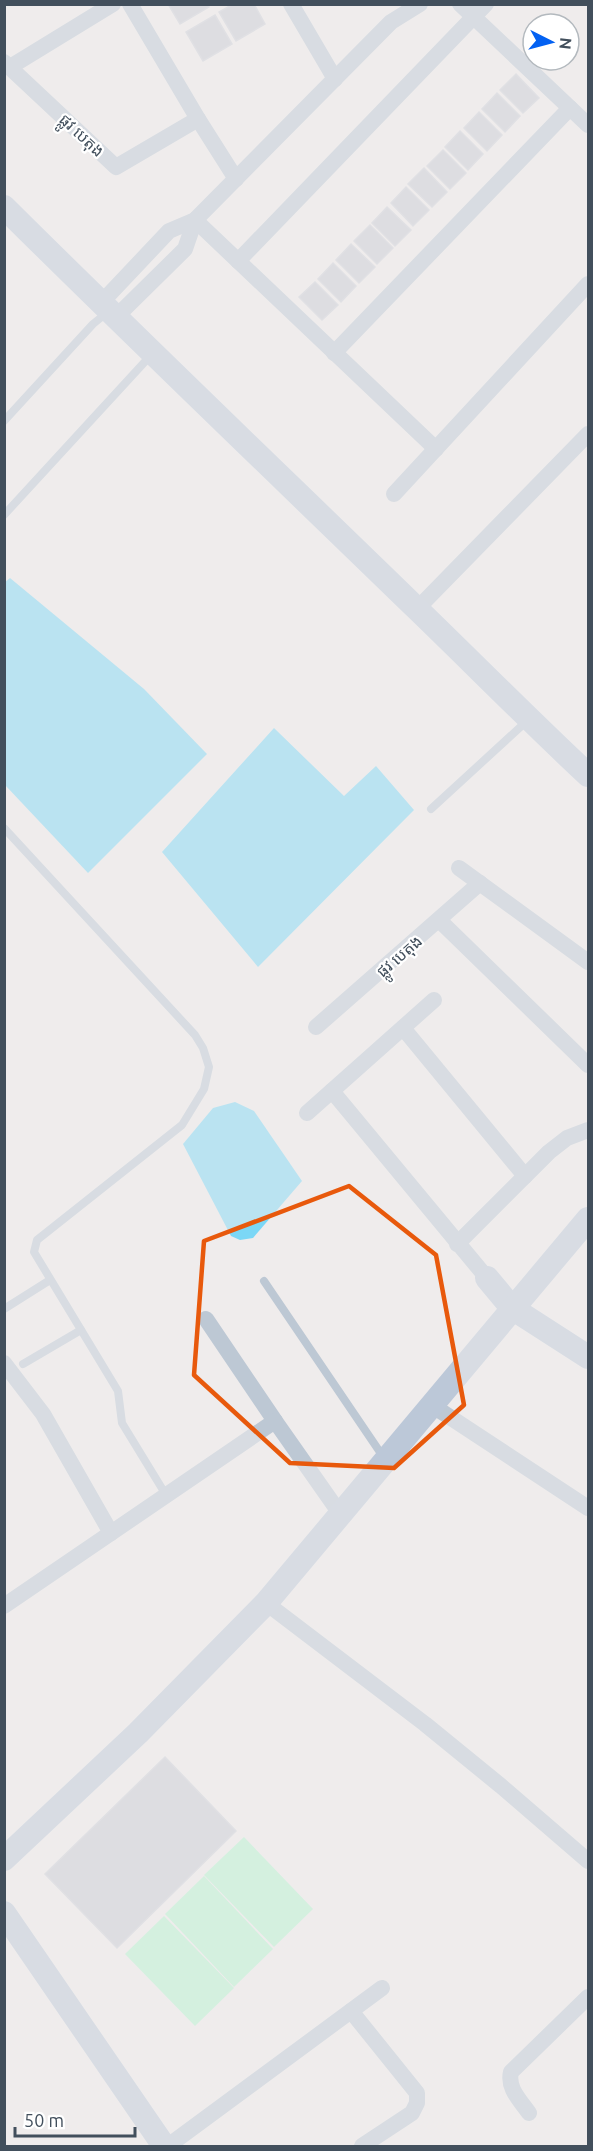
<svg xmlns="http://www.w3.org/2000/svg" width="593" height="2151" font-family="Ubuntu,'Noto Sans Khmer',sans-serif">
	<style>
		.green { fill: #b3f4cf }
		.water { fill: #7bd7f6 }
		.building { fill: #c7cad3; stroke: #cfd1d9; stroke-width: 1.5 }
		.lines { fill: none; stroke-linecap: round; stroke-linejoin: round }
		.lane { stroke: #bdc8d4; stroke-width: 8 }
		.street { stroke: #bdc8d4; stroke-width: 16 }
		.secondary { stroke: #bcc8d8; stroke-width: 24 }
		.marked { fill: none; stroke: #e8590c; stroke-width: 4.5; stroke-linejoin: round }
		.labels { text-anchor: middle; stroke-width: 4.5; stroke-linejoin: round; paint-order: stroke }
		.street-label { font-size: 16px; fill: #424f5c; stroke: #fff }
	</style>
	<rect width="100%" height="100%" fill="#efecec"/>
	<g class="green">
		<polygon points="244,1837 313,1909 274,1947 204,1875"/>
		<polygon points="204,1876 273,1949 234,1987 165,1914"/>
		<polygon points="164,1916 234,1988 195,2026 125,1954"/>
	</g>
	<g class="water">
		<polygon points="10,578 144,689 207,754 88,873 5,785 4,583"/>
		<polygon points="274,728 344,796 376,766 414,810 258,967 162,852"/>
		<polygon points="235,1102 254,1111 302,1181 253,1238 240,1240 231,1236 183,1144 213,1108"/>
	</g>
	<g class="building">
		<polygon points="168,4 208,4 209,7 180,24"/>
		<polygon points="233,4 254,4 265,24 236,41 219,12"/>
		<polygon points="215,15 232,44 203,61 186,32"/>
		<polygon points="516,74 539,98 523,113 500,90"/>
		<polygon points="497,93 520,116 505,132 482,109"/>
		<polygon points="479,112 502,135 487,151 464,128"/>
		<polygon points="460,131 483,154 468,170 445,147"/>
		<polygon points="443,150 466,173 450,189 427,166"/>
		<polygon points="424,168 447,192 432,207 408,184"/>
		<polygon points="406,187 429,210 413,226 391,203"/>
		<polygon points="387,207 411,230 395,246 372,223"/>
		<polygon points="370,225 393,248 377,264 354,241"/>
		<polygon points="351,244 375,267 359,283 336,260"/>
		<polygon points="333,263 356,286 341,302 318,279"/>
		<polygon points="315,282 338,305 322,320 299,297"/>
		<polygon points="165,1757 236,1831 117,1948 45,1874"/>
	</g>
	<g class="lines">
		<g class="lane">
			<polyline points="4,421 93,324 109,311"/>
			<polyline points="4,515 152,354"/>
			<polyline points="431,809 528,720"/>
			<polyline points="4,828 195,1035 203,1048 209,1067 204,1089 182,1125 37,1240 34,1252 118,1391 122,1423 166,1495"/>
			<polyline points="264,1281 384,1458"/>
			<polyline points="4,1309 50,1280"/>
			<polyline points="23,1364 81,1330"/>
		</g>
		<g class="street">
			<polyline points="130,4 198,119 236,179"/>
			<polyline points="291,4 335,79"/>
			<polyline points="460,4 588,125"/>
			<polyline points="4,62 116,167 198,119"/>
			<polyline points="10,67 113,4"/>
			<polyline points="195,220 436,449"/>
			<polyline points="238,261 486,4"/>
			<polyline points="101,303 169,231 195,220 391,22 420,4"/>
			<polyline points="116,317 185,249 195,220"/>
			<polyline points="334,353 570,108"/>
			<polyline points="394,494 588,284"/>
			<polyline points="417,609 588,434"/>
			<polyline points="459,868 588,962"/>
			<polyline points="439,920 588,1065"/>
			<polyline points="316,1027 480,883"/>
			<polyline points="403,1028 525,1176"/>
			<polyline points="332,1091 487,1278"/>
			<polyline points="307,1113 434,1000"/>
			<polyline points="457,1244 549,1152 567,1138 588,1130"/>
			<polyline points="206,1319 275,1421"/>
			<polyline points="4,1363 43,1414 111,1533"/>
			<polyline points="433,1406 588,1508"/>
			<polyline points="266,1603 425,1724 501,1786 588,1861"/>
			<polyline points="4,1606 275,1421 341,1515"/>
			<polyline points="351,2011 417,2093 417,2103 412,2113 362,2146"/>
			<path d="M529 2113C520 2100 507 2088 511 2072L588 1997"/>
			<polyline points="168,2146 382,1988"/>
		</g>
		<g class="secondary">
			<path d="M4 207C140 342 278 474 415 607 473 663 529 720 588 775"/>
			<polyline points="487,1278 512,1308 588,1357"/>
			<polyline points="4,1859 138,1733 266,1603 588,1219"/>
			<polyline points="4,1913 164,2146"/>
		</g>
	</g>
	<path d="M0 0H593V2151H0ZM349 1186 436 1255 464 1405 394 1468 290 1463 194 1375 204 1241Z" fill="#efecec" fill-opacity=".55" fill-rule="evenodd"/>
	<path class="marked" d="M349 1186 436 1255 464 1405 394 1468 290 1463 194 1375 204 1241Z"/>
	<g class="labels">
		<g class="street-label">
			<text transform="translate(82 135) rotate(43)" y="6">ផ្លូវ បេតុង</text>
			<text transform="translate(399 956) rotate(-41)" y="6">ផ្លូវ បេតុង</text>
		</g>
	</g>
	<rect width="593" height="2151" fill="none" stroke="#424f5c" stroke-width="12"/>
	<g transform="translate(551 42) rotate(96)"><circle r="28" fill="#ffffff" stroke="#b3b9be" stroke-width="1.5"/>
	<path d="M0-4.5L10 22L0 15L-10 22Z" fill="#0361f2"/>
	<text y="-9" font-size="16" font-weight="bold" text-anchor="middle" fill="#424f5c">N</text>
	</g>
	<path d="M15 2127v9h120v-9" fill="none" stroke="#424f5c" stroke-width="3"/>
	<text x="24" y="2127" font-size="18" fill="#424f5c" stroke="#ffffff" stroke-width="4.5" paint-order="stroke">50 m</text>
</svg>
